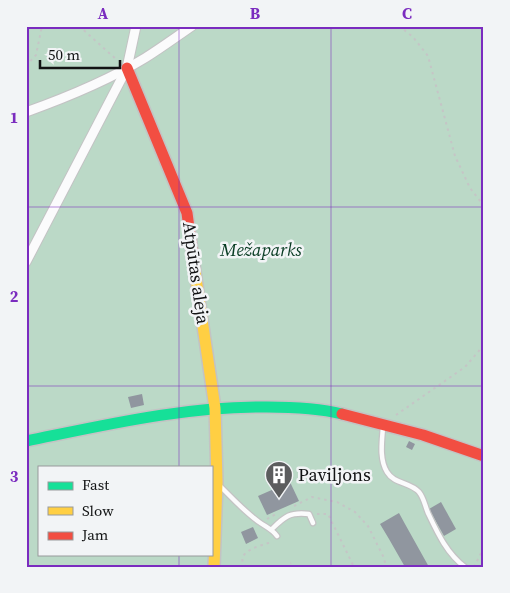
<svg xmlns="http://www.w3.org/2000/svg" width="510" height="593" font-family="'Source Serif 4',serif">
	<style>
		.green { fill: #bbd9c7; fill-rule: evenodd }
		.building { fill: #90969f }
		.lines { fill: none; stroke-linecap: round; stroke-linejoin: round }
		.lane-casing { stroke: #c3c3c4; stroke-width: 7 }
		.street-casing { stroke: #c3c3c4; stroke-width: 11 }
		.fast-casing { stroke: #c3c3c4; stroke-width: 14 }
		.slow-casing { stroke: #c3c3c4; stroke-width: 14 }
		.jam-casing { stroke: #c3c3c4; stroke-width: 14 }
		.path { stroke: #c5c5c6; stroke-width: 2; stroke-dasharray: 2.5 4; stroke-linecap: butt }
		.lane { stroke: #fbfbfc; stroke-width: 4.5 }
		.street { stroke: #fbfbfc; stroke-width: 9 }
		.fast { stroke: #16e098; stroke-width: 11 }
		.slow { stroke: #ffcf43; stroke-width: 11 }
		.jam { stroke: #f24e42; stroke-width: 11 }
		.grid { fill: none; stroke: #7b2cbf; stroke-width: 1; stroke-opacity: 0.55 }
		.labels { text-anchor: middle; stroke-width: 5; stroke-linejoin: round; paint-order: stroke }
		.park-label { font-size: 18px; font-style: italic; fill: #083c23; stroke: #f2f4f6 }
		.street-label { font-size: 18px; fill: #121314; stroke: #f2f4f6 }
		.poi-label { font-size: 18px; fill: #121314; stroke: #f2f4f6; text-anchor: start }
		.neatline { fill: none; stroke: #7b2cbf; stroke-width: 2 }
		.grid-label { font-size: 16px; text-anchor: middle; font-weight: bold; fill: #7b2cbf }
	</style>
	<rect width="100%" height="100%" fill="#e6e7e8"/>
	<path class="green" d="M26 26H484V567H26ZM39 467H211V554H39Z"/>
	<g class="building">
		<polygon points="142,394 144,405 131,408 128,397"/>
		<polygon points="409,441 415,444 412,450 406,447"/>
		<polygon points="290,482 299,501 267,515 258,496"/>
		<polygon points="441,502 456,529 444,536 429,509"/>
		<polygon points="399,513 405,524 429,567 405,567 389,539 380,524"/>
		<polygon points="253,527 258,538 246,544 241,532"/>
	</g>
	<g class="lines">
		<defs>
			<g id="lane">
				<path d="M383 427C382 441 379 459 387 472 394 484 410 482 419 492 424 498 425 506 428 513 437 532 447 554 465 567"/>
				<path d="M221 487C233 499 245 512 259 522 266 527 272 529 277 536"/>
				<path d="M272 529C285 516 290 512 309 514L313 523"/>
			</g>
			<g id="street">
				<path d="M26 112C65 98 109 80 145 58 161 48 176 37 192 26"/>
				<polyline points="26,262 127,68 136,26"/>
			</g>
			<path id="fast" d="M26 441C105 425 185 406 267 407 292 407 318 408 342 414"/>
			<polyline id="slow" points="193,258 215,408 217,482 214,567"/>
			<g id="jam">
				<polyline points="127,68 187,213 193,258"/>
				<polyline points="342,414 423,435 484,456"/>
			</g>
		</defs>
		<use href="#lane" class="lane-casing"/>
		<use href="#street" class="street-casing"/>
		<use href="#fast" class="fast-casing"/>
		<use href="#slow" class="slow-casing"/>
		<use href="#jam" class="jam-casing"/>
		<g class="path">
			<polyline points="79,26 117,60"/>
			<polyline points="399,26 413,37 428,56 455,156 470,188 484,206"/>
			<polyline points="26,66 36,55 42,26"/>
			<polyline points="396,415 465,367 484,345"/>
			<polyline points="294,506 312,497 337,502 355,512 368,526 384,558 386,567"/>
			<polyline points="317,514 328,514 354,567"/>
			<polyline points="267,519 276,514"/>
			<path d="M246 567C232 552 262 545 272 542"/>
			<polyline points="285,567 291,563"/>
			<polyline points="474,567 484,547"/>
		</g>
		<use href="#lane" class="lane"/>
		<use href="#street" class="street"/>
		<use href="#fast" class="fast"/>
		<use href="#slow" class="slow"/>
		<use href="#jam" class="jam"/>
	</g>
	<path class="grid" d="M179 26V467M331 26V567M26 207H484M26 386H484M179 554V567"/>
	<defs>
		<symbol id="building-pin" viewBox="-11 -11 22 30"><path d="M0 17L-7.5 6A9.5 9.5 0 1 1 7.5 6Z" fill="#5c5d5e" stroke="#f2f4f6"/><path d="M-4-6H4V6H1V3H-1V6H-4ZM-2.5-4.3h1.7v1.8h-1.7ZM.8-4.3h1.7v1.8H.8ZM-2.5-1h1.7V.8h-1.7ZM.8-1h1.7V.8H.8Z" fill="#fff"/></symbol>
	</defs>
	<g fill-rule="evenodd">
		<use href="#building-pin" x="263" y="459" width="32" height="43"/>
	</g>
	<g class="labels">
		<g class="park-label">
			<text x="261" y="256">Mežaparks</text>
		</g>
		<g class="street-label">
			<text transform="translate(196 273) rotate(82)" y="6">Atpūtas aleja</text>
		</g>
		<g class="poi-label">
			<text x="298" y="481">Paviljons</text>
		</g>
	</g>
	<rect width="510" height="593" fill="none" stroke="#f2f4f6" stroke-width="55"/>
	<rect x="38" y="466" width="175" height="90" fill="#f2f4f6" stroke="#989a9c"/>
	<rect x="48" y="482" width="25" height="8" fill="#16e098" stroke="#989a9c"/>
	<text x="82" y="490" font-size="15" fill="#121314">Fast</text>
	<rect x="48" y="507" width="25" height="8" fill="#ffcf43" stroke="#989a9c"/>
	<text x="82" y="516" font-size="15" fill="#121314">Slow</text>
	<rect x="48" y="532" width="25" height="8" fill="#f24e42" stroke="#989a9c"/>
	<text x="82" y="540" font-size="15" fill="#121314">Jam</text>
	<path d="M40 60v8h80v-8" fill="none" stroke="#121314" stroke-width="2.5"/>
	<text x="48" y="60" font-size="15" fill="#121314" stroke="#f2f4f6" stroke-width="4" paint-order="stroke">50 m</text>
	<rect x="28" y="28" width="454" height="538" class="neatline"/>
	<g class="grid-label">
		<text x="103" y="19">A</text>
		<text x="255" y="19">B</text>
		<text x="407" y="19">C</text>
		<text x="14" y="123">1</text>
		<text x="14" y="302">2</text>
		<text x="14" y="482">3</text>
	</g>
</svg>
